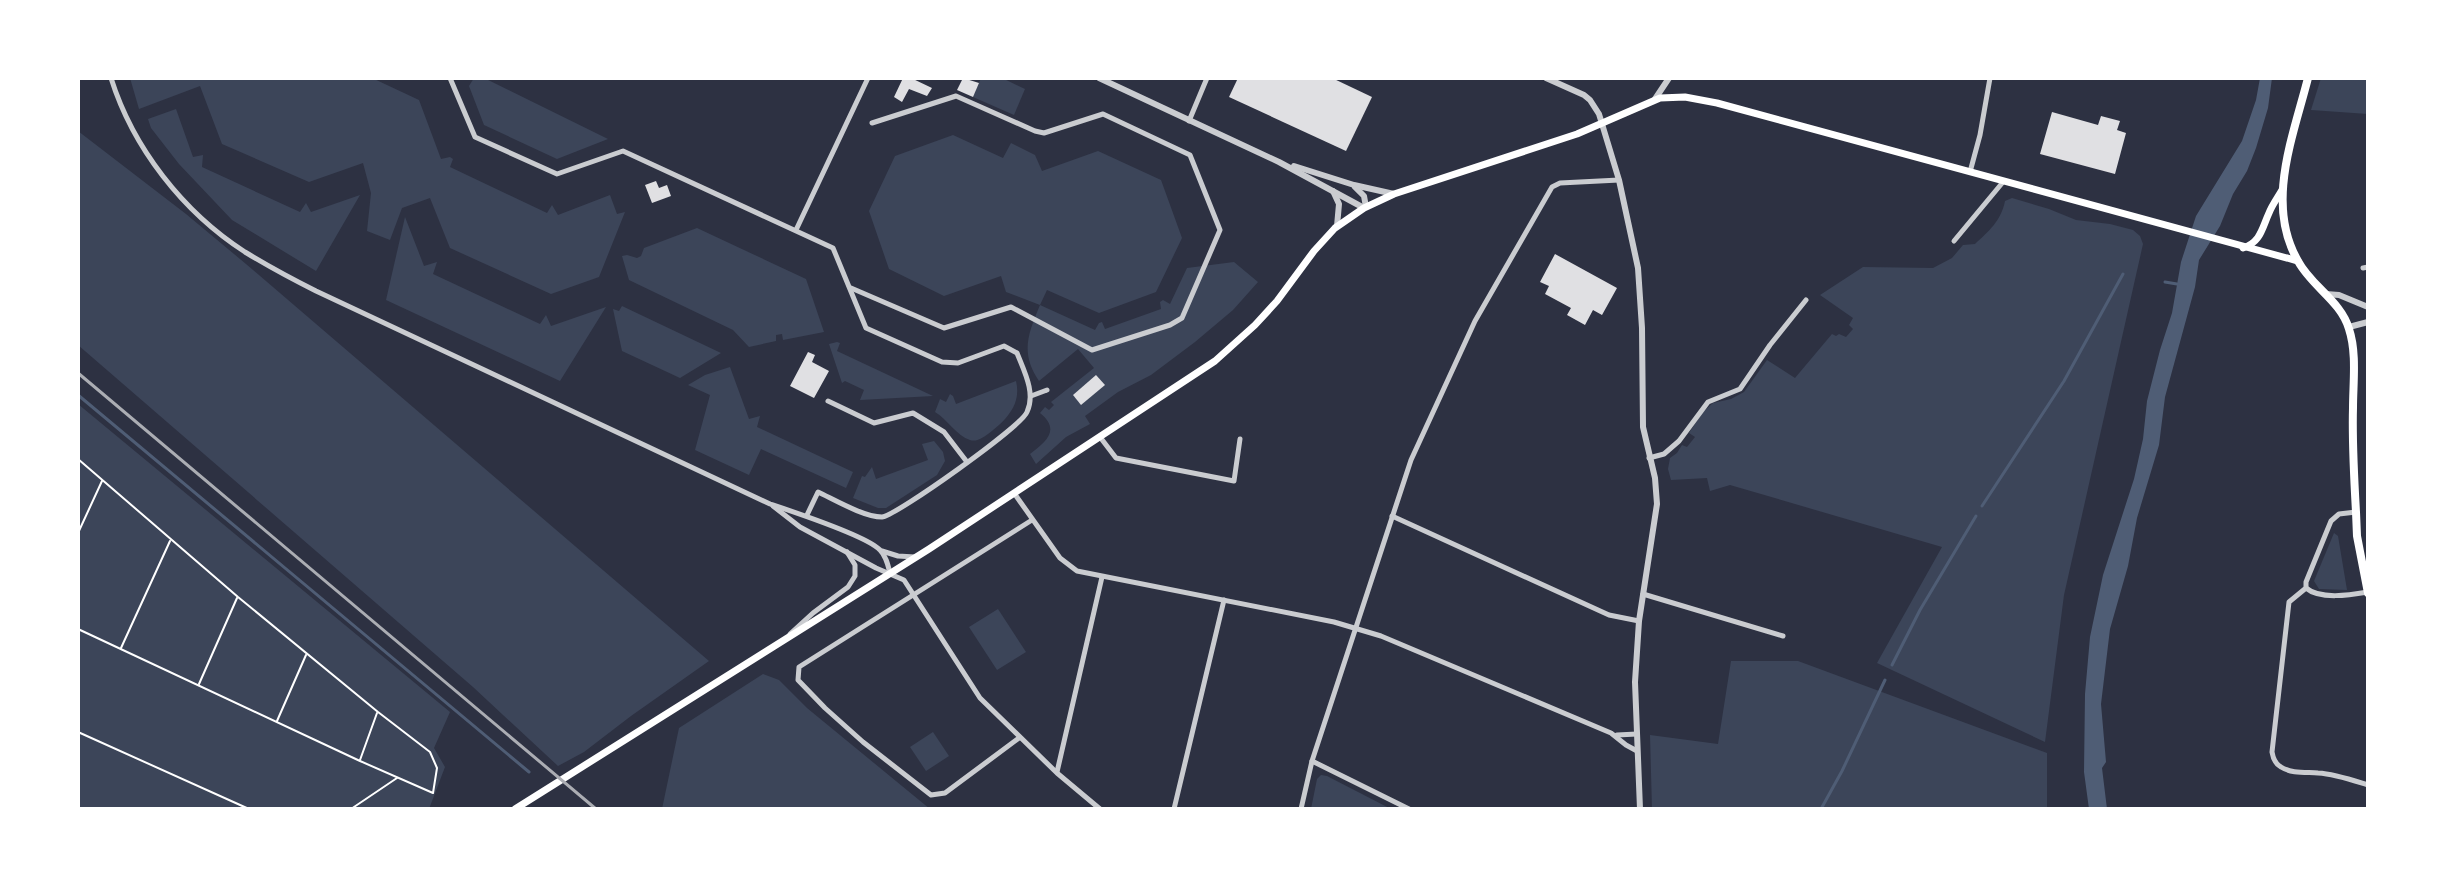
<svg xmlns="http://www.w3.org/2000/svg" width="2446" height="887" font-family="'Asap Condensed',sans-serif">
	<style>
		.green { fill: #3c4559 }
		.water { fill: #4f5d75 }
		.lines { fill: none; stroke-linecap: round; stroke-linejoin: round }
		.stream { stroke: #4f5d75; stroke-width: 3 }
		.building { fill: #e0e0e3 }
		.path { stroke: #fff; stroke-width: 2 }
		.minor { stroke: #caccd0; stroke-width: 5 }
		.tertiary { stroke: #caccd0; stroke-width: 6 }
		.secondary { stroke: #fff; stroke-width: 7 }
		.primary { stroke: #fff; stroke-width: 8 }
		.rail { stroke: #abadb3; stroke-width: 3 }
	</style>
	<rect width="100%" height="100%" fill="#2d3142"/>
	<g class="green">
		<polygon points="130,78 372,78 419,100 441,159 450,157 453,159 450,167 547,213 552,205 558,215 610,195 617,214 625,212 599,277 551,294 450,248 430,198 402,208 390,240 367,231 371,193 363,163 309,182 222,144 200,86 139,109"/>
		<polygon points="474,78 484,78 608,139 557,159 484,125 469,86"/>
		<polygon points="981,78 1002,78 1025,89 1014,115 973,97"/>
		<polygon points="2321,78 2368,78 2368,114 2311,110"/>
		<polygon points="176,109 193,157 203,155 202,167 300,212 306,203 311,212 360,195 316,271 232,220 179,164 151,128 148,119"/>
		<polygon points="78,131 186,214 246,264 709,661 631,716 584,752 558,766 473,687 78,345"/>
		<path d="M953 135 1003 158 1011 143 1035 155 1042 171 1098 151 1161 180 1182 238 1156 292 1099 313 1047 290 1040 305 1095 330 1099 323 1102 322 1105 329 1161 309 1160 302 1163 300 1170 304 1187 268 1234 262 1258 282 1233 310 1195 342 1151 375 1118 392 1085 416 1090 424 1066 437 1036 464 1030 454C1046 442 1061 430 1040 413L1045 407 1049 410 1054 405 1051 402 1094 368 1078 349 1039 381C1020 353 1028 334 1040 305L1006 292 1001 276 944 296 889 269 869 211 895 156Z"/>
		<path d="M2012 198 2049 209 2076 220 2110 224 2133 230 2140 236 2143 244 2064 595 2045 742 1877 663 1942 547 1730 485 1710 491 1707 478 1671 480 1668 469 1670 458 1677 453 1682 445 1687 447 1695 437 1689 433 1703 412 1713 403 1731 399 1744 392 1767 360 1795 378 1832 334 1836 336 1839 334 1846 337 1853 329 1849 325 1853 318 1820 295 1863 267 1933 268 1952 258 1963 245 1975 244C1989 231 2001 221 2005 201Z"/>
		<polygon points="405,217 424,266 437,262 433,274 540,324 546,315 551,326 606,307 560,381 386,300"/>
		<polygon points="697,228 806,279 824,332 783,340 782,334 776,335 776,341 749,347 733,330 629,280 622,256 627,255 637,258 641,256 644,248"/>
		<polygon points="622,306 721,353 680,378 622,351 613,309 619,311"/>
		<polygon points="837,342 840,343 837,351 933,396 860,400 864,390 845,381 842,383 829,344"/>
		<polygon points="730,367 749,419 760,416 757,427 853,472 846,488 761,449 749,475 695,450 710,395 688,385 705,375"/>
		<path d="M1016 381C1022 405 1005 421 988 434 982 438 977 442 970 440 957 436 947 419 935 412L940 399 946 402 950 394 953 396 956 404Z"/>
		<polygon points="78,404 450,712 434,748 445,767 429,809 78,809"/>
		<polygon points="934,441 943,452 945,461 937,475 886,508 878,508 853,498 862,476 865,477 872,467 876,479 928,460 922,444"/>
		<polygon points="2334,533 2338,536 2347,590 2319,589 2314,581"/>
		<polygon points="998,609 1026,652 997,670 969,627"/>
		<polygon points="1731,661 1798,661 2047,753 2047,809 1652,809 1650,735 1718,744"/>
		<polygon points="763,674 779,680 807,708 930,809 662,809 679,728"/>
		<polygon points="933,732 949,756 926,771 910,747"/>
		<polygon points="1321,775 1327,776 1391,809 1311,809 1317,779"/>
	</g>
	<polygon class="water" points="2260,78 2272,78 2268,108 2256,148 2247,171 2233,194 2220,226 2199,260 2195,287 2165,397 2159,445 2137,518 2128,566 2110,629 2101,704 2106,762 2102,768 2107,809 2089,809 2084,772 2085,694 2090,637 2103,575 2134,479 2143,439 2147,401 2160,350 2172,313 2181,262 2196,216 2242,141 2256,100"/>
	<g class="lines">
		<g class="stream">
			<polyline points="2165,282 2177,284"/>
			<polyline points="78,395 529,772"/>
			<polyline points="1982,506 2064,381 2123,274"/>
			<polyline points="1892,665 1920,610 1976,516"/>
			<polyline points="1821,809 1842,771 1885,680"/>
		</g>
	</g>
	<g class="building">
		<polygon points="903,78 911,78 932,88 927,96 909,89 902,102 894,97"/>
		<polygon points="963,78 979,83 973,97 957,90"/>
		<polygon points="1238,78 1332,78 1372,97 1346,151 1229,97"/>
		<polygon points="2052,112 2098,125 2101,116 2120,121 2117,130 2126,133 2115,174 2040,154"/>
		<polygon points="656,181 659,188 667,185 671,196 652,203 645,185"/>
		<polygon points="1555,254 1617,288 1602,315 1593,310 1585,325 1567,315 1571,308 1545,294 1549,286 1540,282"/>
		<polygon points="808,352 815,355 812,362 829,371 814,398 790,386"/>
		<polygon points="1096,375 1105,385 1081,405 1073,395"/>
	</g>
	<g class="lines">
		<g class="path">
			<polyline points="78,459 238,597 378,712 430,752 437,768 433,793 360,761 78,629"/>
			<polyline points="78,533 102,481"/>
			<polyline points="121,648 170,541"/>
			<polyline points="199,684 237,598"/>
			<polyline points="277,721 306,655"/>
			<polyline points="78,732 249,809"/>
			<polyline points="360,760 377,713"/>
			<polyline points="351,809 397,778"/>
		</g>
		<g class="minor">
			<path d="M111 78C133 148 183 212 245 252 268 266 292 279 316 291L770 504C791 511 867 536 880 550 886 556 888 565 890 573"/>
			<path d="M450 78 475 137 557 174 623 151 833 248 866 328 942 362 958 363 1004 346 1017 353C1024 371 1036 393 1027 412 1022 426 896 516 882 517 864 517 835 500 818 492L807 515"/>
			<polyline points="1189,121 1207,78"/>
			<polyline points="1970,172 1980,135 1990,78"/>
			<polyline points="796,230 868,78"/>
			<polyline points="1954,241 2003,182"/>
			<polyline points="2363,268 2368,267"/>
			<polyline points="851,288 944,328 1011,307 1092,350 1170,325 1182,318 1220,230 1190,155 1103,114 1044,133 1035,131 956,96 872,123"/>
			<polyline points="1031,396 1047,390"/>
			<polyline points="828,401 874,423 913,413 944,432 967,462"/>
			<polyline points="1100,437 1116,458 1234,481 1240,439"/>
			<polyline points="1649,458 1664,454 1679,441 1708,402 1740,389 1770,345 1806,300"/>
			<polyline points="1014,493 1060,558 1077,571 1334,622 1381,636 1611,733 1626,745 1637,751"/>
			<polyline points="773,506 800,527 876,568 904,580 980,698 1057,773 1100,809"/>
			<path d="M2356 512 2339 514 2331 521 2306 582V588L2289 602 2272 752C2273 758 2275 764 2281 767 2292 774 2307 772 2318 773 2335 774 2352 780 2368 785"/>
			<polyline points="1392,516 1609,615 1639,621"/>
			<polyline points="882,551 898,556 915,557"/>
			<path d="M2306 588C2320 600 2350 595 2368 592"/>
			<polyline points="1643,594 1783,636"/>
			<polyline points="790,634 813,613 848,587 855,576 855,565 847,552"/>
			<polyline points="1617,735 1637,734"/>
			<polyline points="1019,738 945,793 931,795 863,742 825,708 798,680 799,667 1032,520"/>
			<polyline points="1312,761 1409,809"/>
			<polyline points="1057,772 1102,577"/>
			<polyline points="1174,809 1224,600"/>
			<polyline points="1301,809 1312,761 1411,460 1475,321 1552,187 1560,183 1619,180"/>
		</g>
		<g class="tertiary">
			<polyline points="1099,78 1279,162 1364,208"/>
			<polyline points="1546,78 1584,95 1590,100 1599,114 1619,180 1638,268 1642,328 1643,427 1655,478 1657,504 1639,621 1635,682 1640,809"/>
			<polyline points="1655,99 1669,78"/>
			<polyline points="1294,166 1354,185 1394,194"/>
			<polyline points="1355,187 1364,196 1366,207"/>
			<polyline points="1333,191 1339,204 1337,226"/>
			<polyline points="2326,294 2339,295 2368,307"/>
			<polyline points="2349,327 2368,322"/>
		</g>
		<g class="secondary">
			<path d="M2243 248C2261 242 2262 228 2269 213 2272 205 2278 197 2282 190"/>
			<polyline points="515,809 929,549 1215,361 1255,325 1277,301 1314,251 1335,228 1364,208 1394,194 1577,134 1660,98 1685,97 1717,103 2298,261"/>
		</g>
		<path class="primary" d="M2308 78C2293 137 2265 204 2298 261 2311 286 2341 301 2349 329 2357 353 2353 383 2353 408 2352 442 2354 477 2356 512L2357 536 2368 593"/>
		<polyline class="rail" points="78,373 596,809"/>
	</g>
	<rect width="2446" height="887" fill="none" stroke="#ffffff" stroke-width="160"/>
</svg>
